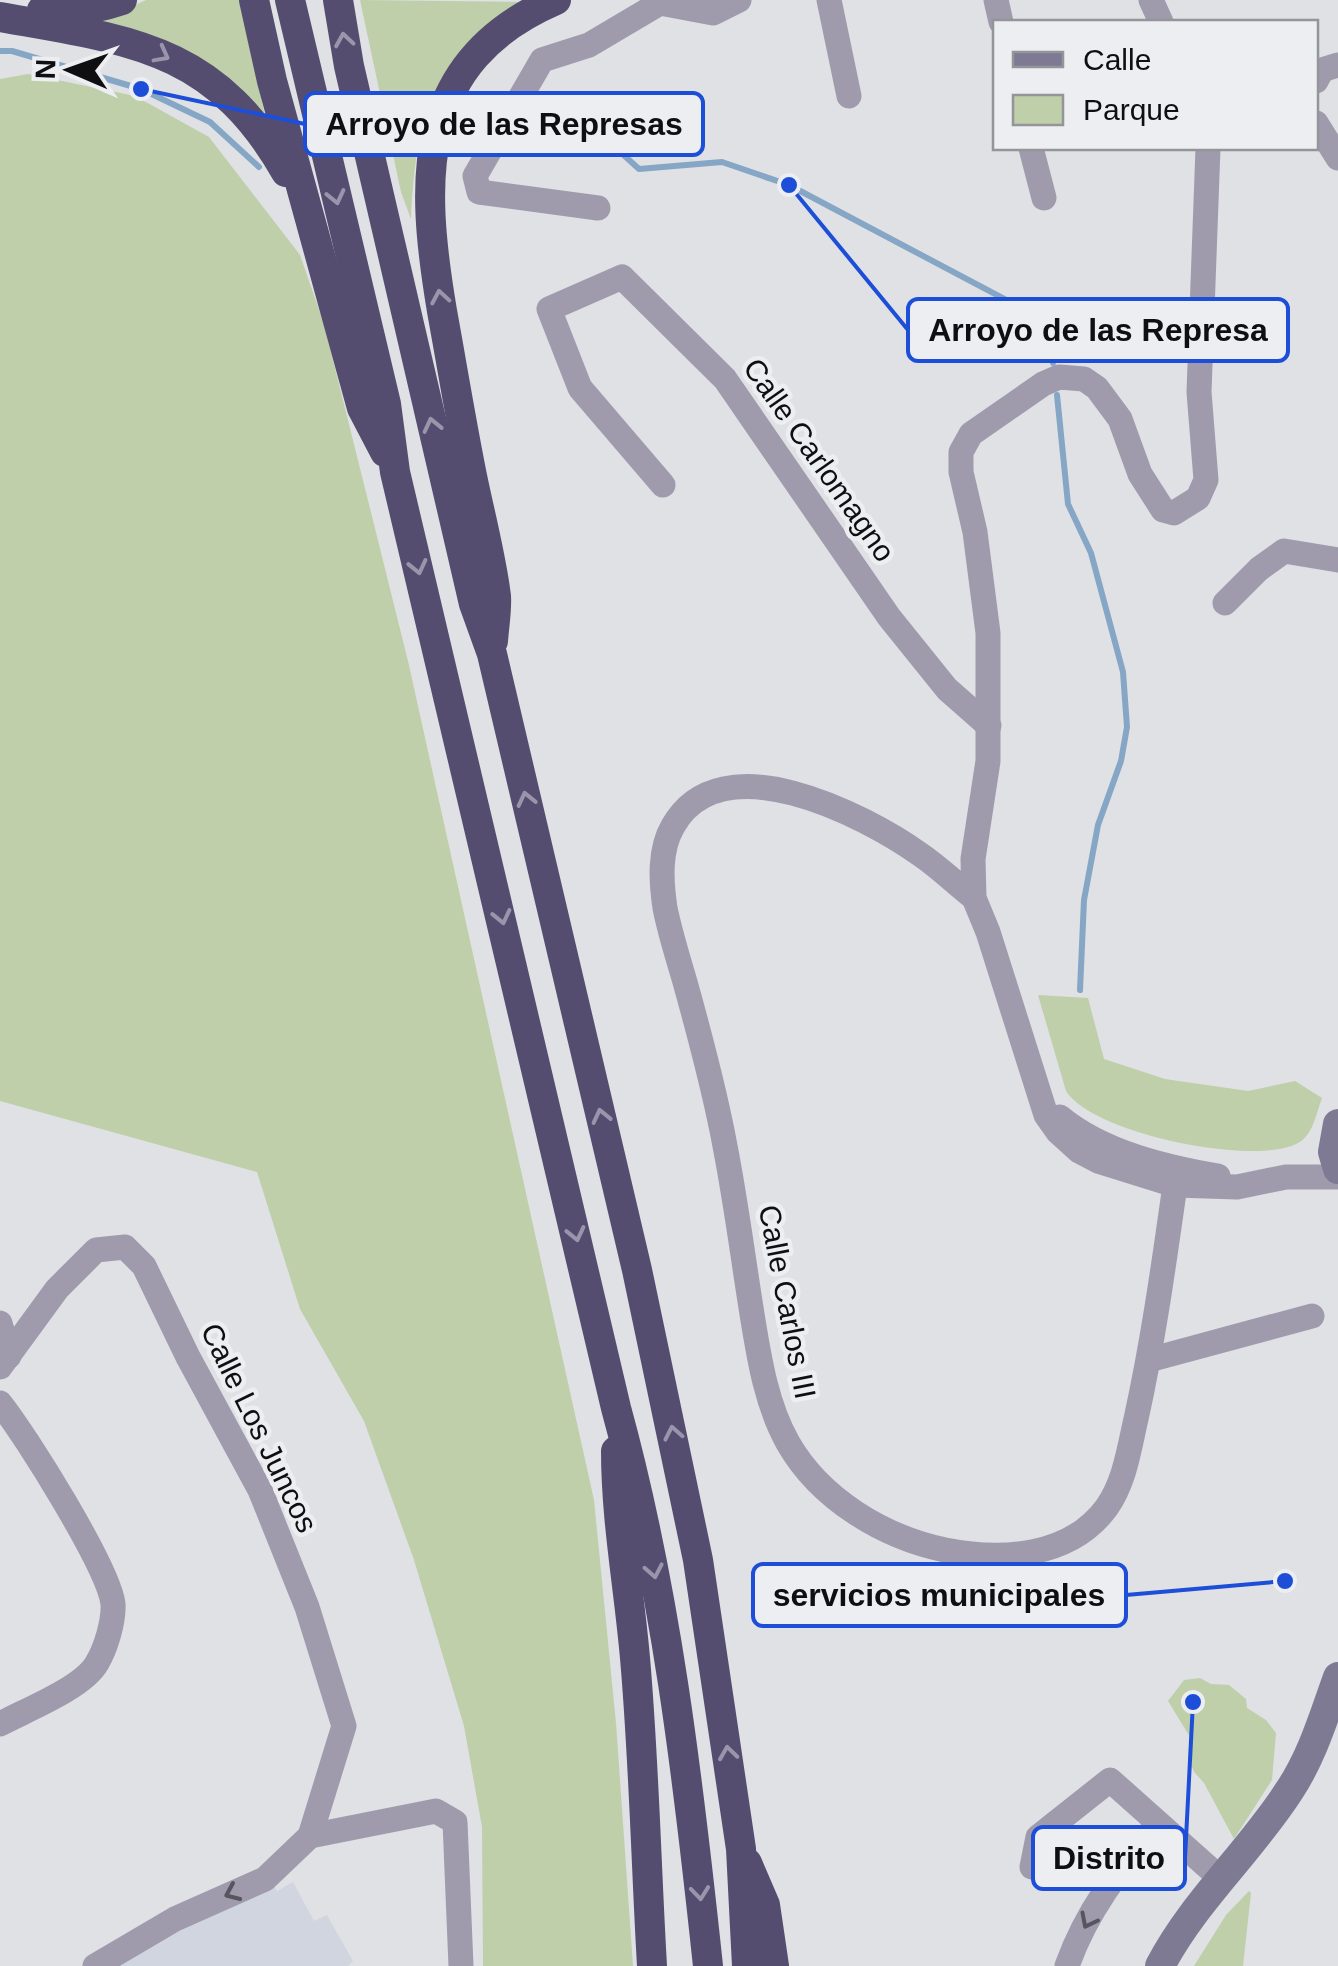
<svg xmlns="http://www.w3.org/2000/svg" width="1338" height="1966" font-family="Arial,sans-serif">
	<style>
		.built { fill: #d0d5e0 }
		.green { fill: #becfaa }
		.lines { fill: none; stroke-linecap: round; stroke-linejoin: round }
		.stream { stroke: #86a6c5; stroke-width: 6 }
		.street { stroke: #9f9bad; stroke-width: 25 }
		.secondary { stroke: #7f7a93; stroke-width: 30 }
		.highway { stroke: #554d70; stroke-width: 30 }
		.oneway { stroke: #9995aa }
		.oneway2 { stroke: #57555f }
		.labels { text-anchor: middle; stroke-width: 9; stroke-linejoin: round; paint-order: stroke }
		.street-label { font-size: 30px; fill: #0f0f11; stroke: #eceef2 }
		.leader { fill: none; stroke: #1d4ed8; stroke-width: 4 }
		.callout-dot { fill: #1d4ed8; stroke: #eceef2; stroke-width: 4 }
		.callout { fill: #eceef2; stroke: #1d4ed8; stroke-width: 4 }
		.callout-label { font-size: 32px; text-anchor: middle; font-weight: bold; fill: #0f0f11 }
	</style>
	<rect width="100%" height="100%" fill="#dfe1e5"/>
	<polygon class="built" points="293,1882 314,1921 327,1915 353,1961 348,1966 118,1966 161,1940 272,1883 277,1891"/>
	<g class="green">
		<polygon points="146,0 240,0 265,116 62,22 131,7"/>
		<path d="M360 0 523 2C432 60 416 116 411 219L401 192Z"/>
		<polygon points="28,74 135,96 209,137 300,255 324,324 408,661 594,1500 616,1723 633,1966 483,1966 482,1827 464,1726 414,1560 364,1421 300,1309 257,1172 0,1101 0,79"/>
		<path d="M1038 995 1088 998 1104 1059 1165 1079 1248 1091 1295 1081 1322 1098C1316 1114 1313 1137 1296 1144 1251 1166 1092 1133 1066 1091Z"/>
		<polygon points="1200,1678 1211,1684 1229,1685 1246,1699 1247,1708 1266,1720 1276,1733 1272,1780 1234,1839 1204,1783 1194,1772 1188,1756 1190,1737 1168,1701 1184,1680"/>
		<polygon points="1249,1891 1251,1893 1243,1966 1194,1966 1226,1915"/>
	</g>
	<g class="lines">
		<g class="stream">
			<polyline points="0,51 12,51 141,89 210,122 259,167"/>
			<polyline points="524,106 574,110 639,169 722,162 789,185 1046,321 1053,363"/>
			<polyline points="1057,395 1068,504 1091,553 1123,672 1127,727 1121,761 1098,825 1084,900 1080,990"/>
		</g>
		<g class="street">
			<polyline points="829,0 849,96"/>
			<polyline points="996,0 1001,22"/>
			<polyline points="1151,0 1161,22"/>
			<polyline points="1316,81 1322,70 1338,65"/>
			<polyline points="1316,123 1338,158"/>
			<polyline points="1031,148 1044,198"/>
			<polyline points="1208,148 1199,392 1206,480 1198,498 1174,513 1163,510 1140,474 1120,419 1097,388 1084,379 1059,377 1043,384 971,434 961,452 961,472 975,532 988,633 988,761 973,859 974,898 988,932 1046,1115 1058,1132 1079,1151 1098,1161 1175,1185 1237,1187 1286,1177 1338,1177"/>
			<polyline points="598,208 479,192 475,176 542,60 589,45 660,3 713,13 739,0"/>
			<polyline points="663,485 580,388 549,309 622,277 725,379 889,617 947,689 989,726"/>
			<polyline points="1225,603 1259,569 1284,551 1338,560"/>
			<path d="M974 898C956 884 940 868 921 855 863 814 721 741 673 826 659 850 661 881 665 908 670 933 678 958 685 982 700 1036 715 1091 725 1146 736 1202 743 1258 752 1314 759 1357 766 1404 788 1443 820 1499 883 1537 945 1550 1001 1561 1070 1558 1107 1507 1125 1481 1129 1449 1136 1419 1153 1342 1164 1263 1175 1185"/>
			<path d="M1060 1117C1102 1152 1165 1167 1218 1176"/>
			<polyline points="0,1323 9,1356"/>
			<polyline points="1149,1360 1312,1316"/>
			<polyline points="0,1367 57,1289 96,1250 125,1247 144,1266 188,1357 260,1490 307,1607 344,1726 310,1836 265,1879 175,1919 95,1966"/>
			<path d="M0 1403C25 1434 109 1568 113 1604 114 1621 106 1648 97 1663 83 1688 26 1710 0 1724"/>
			<polyline points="310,1836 436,1811 455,1822 461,1966"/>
			<polyline points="1032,1867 1038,1837 1110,1780 1220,1878"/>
			<path d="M1067 1966C1086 1912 1120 1867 1158 1824"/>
		</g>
		<g class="secondary">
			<polyline points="1338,1124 1333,1152 1338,1169"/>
			<path d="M1160 1966C1194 1901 1249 1853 1289 1791 1312 1757 1324 1716 1338 1677"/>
		</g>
		<g class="highway">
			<polyline points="254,0 272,81 362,408 385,452"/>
			<path d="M290 0 386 404 395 472 616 1408C666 1590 688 1778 708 1966"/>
			<polyline points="338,0 349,66 474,604 492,654 637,1270 698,1560 741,1849 747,1966"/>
			<path d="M42 10C68 13 96 9 122 0"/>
			<path d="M0 17C130 40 215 47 286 172"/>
			<path d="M493 641C494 626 497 610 496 596 491 556 480 515 472 476 461 421 452 366 442 311 420 180 414 61 556 0"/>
			<path d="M616 1451C616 1520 629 1589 635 1658 644 1760 646 1863 652 1966"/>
			<polyline points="747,1863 765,1905 774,1966"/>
		</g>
	</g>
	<defs><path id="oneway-chevron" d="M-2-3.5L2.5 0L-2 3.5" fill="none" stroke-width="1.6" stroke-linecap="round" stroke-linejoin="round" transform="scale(2.5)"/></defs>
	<g class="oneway">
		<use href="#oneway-chevron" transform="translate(344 40) rotate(-99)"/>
		<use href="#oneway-chevron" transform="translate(162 55) rotate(28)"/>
		<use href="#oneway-chevron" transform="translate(336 197) rotate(77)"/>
		<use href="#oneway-chevron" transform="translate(440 297) rotate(-100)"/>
		<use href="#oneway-chevron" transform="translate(432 425) rotate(-103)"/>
		<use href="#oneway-chevron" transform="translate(418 567) rotate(77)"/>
		<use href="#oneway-chevron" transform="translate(526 799) rotate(-103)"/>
		<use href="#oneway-chevron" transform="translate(502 917) rotate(77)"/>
		<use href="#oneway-chevron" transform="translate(601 1116) rotate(-103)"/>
		<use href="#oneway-chevron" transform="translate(576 1234) rotate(77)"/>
		<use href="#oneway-chevron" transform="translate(673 1433) rotate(-101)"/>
		<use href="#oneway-chevron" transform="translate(654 1571) rotate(79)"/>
		<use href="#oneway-chevron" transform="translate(728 1753) rotate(-98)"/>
		<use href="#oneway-chevron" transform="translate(700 1893) rotate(84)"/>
	</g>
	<g class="oneway2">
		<use href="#oneway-chevron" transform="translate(232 1893) rotate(156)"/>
		<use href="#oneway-chevron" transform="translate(1088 1921) rotate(117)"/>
	</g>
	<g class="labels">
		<g class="street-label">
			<text transform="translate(819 460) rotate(55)" y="10">Calle Carlomagno</text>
			<text transform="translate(787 1302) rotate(79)" y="10">Calle Carlos III</text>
			<text transform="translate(259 1428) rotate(64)" y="10">Calle Los Juncos</text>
		</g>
	</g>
	<path class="leader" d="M141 89L305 124M789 185L908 330M1285 1581L1126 1595M1193 1702L1185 1858"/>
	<g class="callout-dot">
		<circle cx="141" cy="89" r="10"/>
		<circle cx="789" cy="185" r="10"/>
		<circle cx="1285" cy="1581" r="10"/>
		<circle cx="1193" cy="1702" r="10"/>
	</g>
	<g class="callout">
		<rect x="305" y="93" width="398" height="62" rx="10"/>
		<rect x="908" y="299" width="380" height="62" rx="10"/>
		<rect x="753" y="1564" width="373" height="62" rx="10"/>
		<rect x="1033" y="1827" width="152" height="62" rx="10"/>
	</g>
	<g class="callout-label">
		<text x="504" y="135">Arroyo de las Represas</text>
		<text x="1098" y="341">Arroyo de las Represa</text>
		<text x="939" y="1606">servicios municipales</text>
		<text x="1109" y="1869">Distrito</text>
	</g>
	<rect x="993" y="20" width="325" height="130" fill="#eceef2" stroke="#949598" stroke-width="2.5"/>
	<rect x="1013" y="52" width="50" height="15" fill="#7f7a93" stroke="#949598" stroke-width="2.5"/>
	<text x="1083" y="70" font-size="30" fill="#0f0f11">Calle</text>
	<rect x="1013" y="95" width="50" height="30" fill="#becfaa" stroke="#949598" stroke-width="2.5"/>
	<text x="1083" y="120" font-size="30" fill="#0f0f11">Parque</text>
	<g transform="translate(70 70) rotate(272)" stroke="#eceef2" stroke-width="8" paint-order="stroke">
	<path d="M0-8L18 38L0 25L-18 38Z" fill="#0f0f11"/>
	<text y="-15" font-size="28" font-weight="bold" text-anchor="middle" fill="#0f0f11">N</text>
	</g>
</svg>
